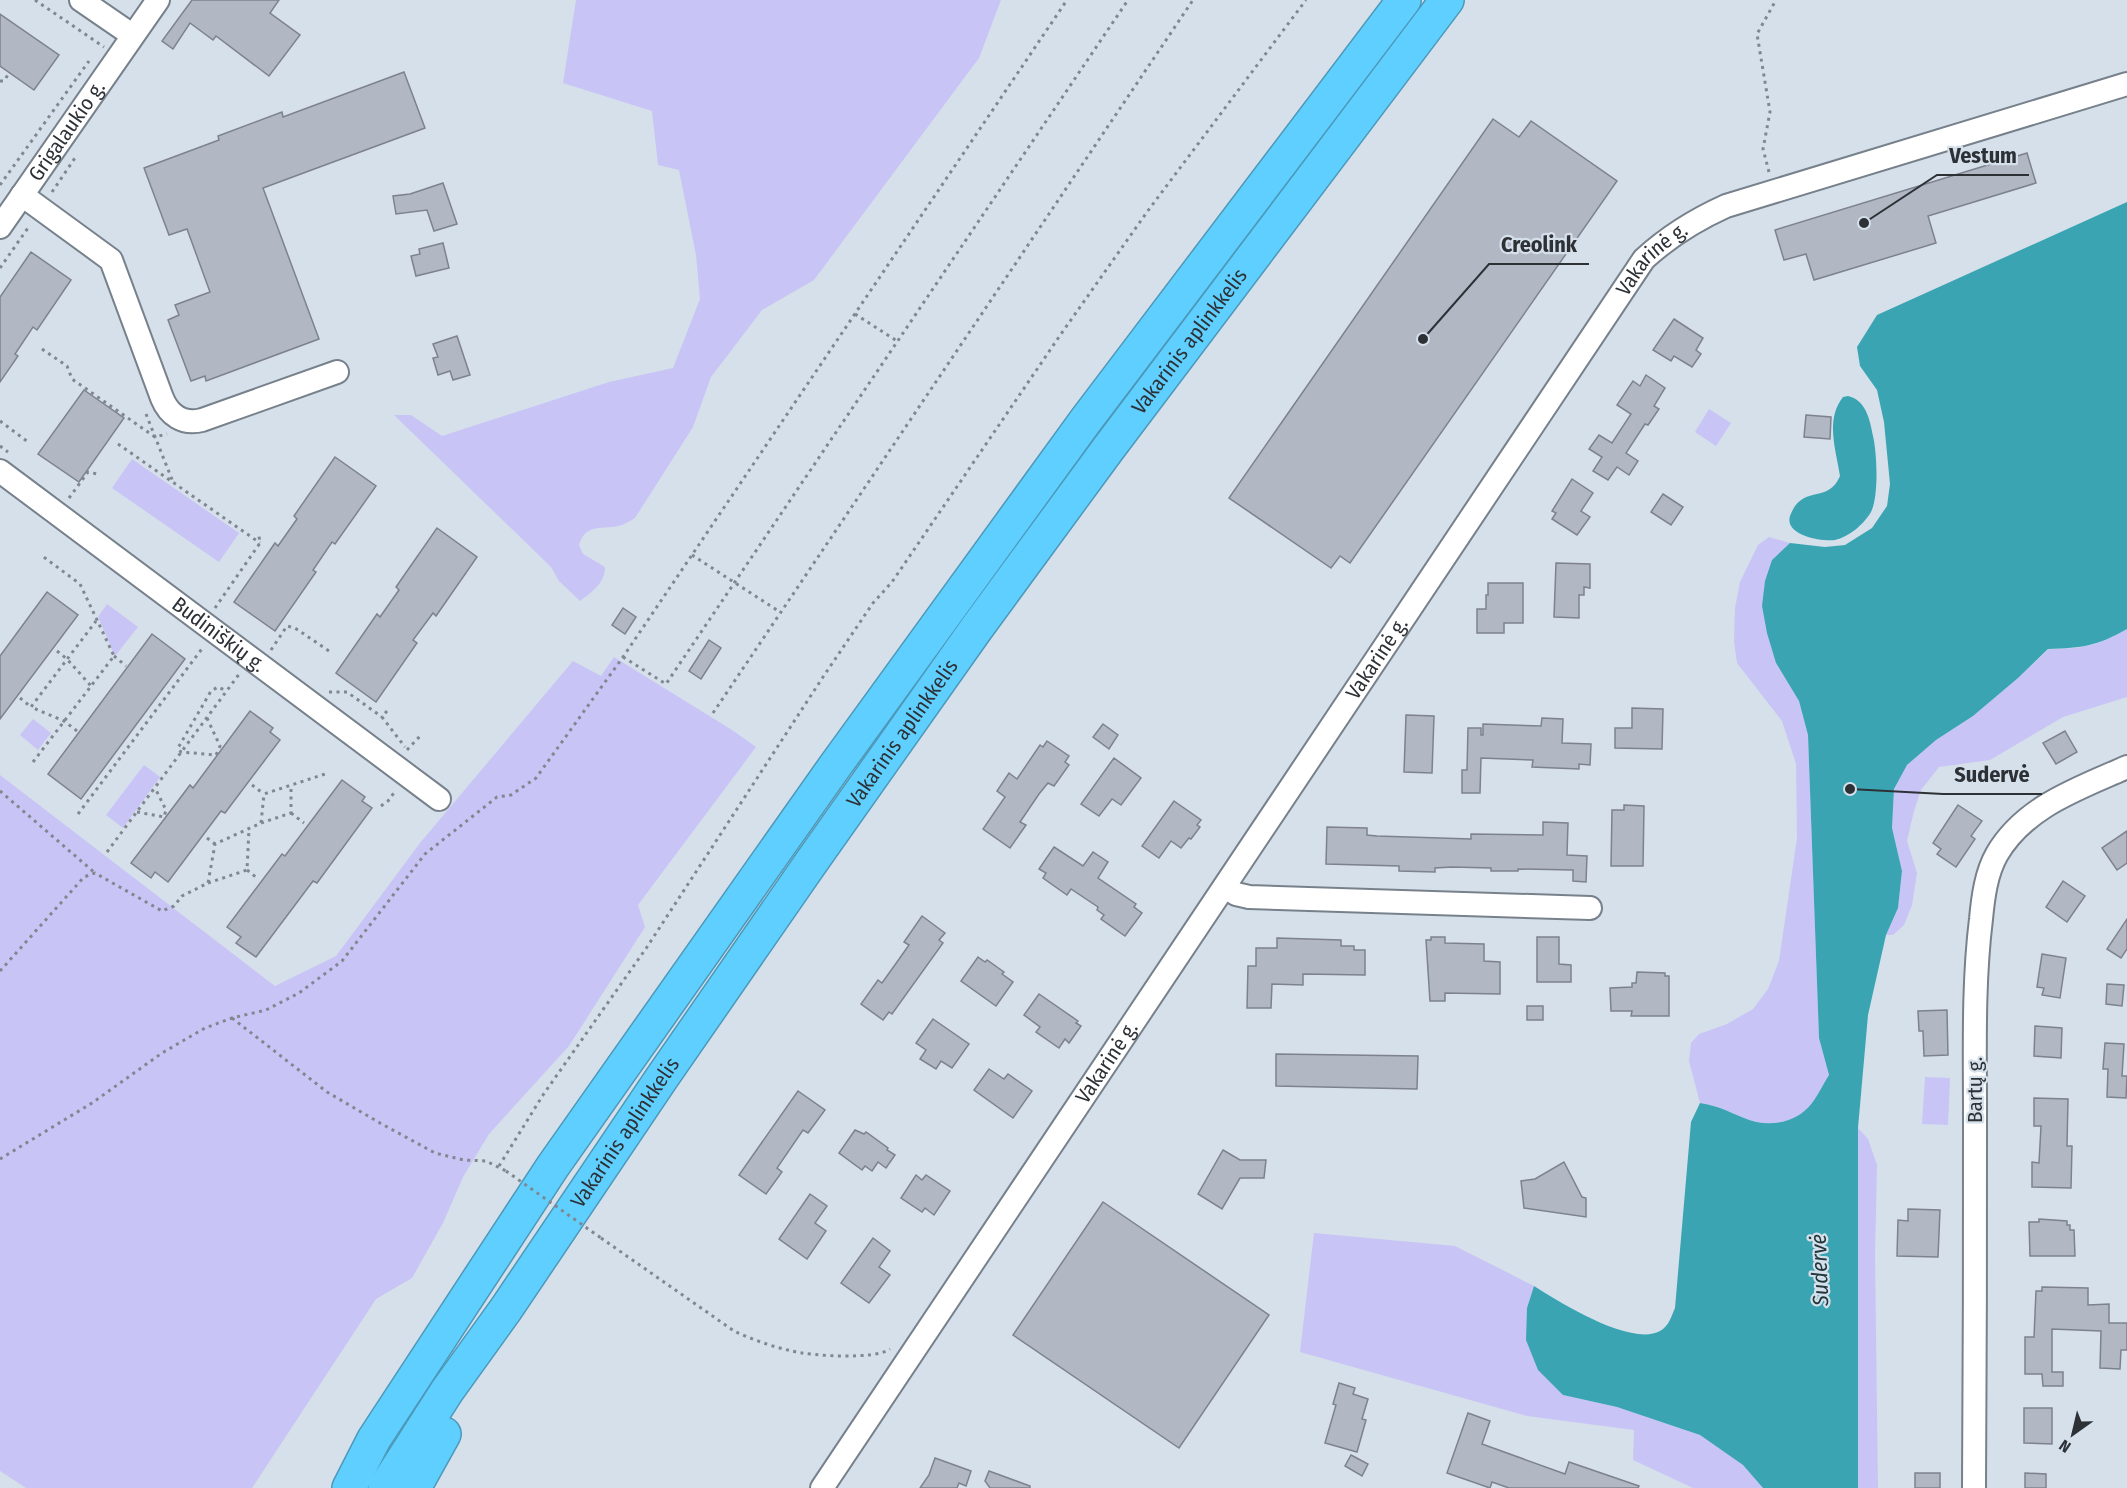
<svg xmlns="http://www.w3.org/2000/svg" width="2127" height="1488" font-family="'Fira Sans Condensed',sans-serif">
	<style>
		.green { fill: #c9c4f6 }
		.water { fill: #3aa4b2 }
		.building { fill: #b2b7c4; stroke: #7d828e; stroke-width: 1.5 }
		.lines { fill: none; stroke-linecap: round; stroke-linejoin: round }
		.minor-casing { stroke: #77818b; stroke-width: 26 }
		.highway-casing { stroke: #4d98b8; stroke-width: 36 }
		.path { stroke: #80878f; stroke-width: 3; stroke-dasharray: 3 4.5; stroke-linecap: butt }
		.minor { stroke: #fff; stroke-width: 22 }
		.highway { stroke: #5ecffe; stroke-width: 33 }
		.path-bridge { stroke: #80878f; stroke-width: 3; stroke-dasharray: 3 4.5; stroke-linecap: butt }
		.labels { text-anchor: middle; stroke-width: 4.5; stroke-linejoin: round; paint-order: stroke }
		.street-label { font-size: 21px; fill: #2d3136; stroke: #d5e0eb }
		.water-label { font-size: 22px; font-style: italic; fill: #20373b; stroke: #d5e0eb }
		.leader { fill: none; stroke: #2d3136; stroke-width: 2 }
		.callout-dot { fill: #2d3136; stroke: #d5e0eb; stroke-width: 2 }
		.callout-label { font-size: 22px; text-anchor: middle; font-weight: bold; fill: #2d3136; stroke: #d5e0eb; stroke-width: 4.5; stroke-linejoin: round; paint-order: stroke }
	</style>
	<rect width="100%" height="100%" fill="#d5e0eb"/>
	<g class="green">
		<path d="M576 0H1001L979 58 814 280 762 310 711 377 693 427 635 518C630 521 624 525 618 526 600 530 586 523 579 545L583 554 605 567C605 583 592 592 580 601L559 581 551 567 394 415H411L442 436 609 382 673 368 700 299 696 255 679 170 658 165 652 111 563 83Z"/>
		<polygon points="1709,409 1731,423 1716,446 1695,432"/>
		<polygon points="132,459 239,533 219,562 112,488"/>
		<path d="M1769 537 1790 543 1772 560 1776 663 1799 701 1808 735 1819 1038 1829 1075C1823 1084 1819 1094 1812 1103 1796 1124 1767 1128 1744 1118 1727 1111 1719 1106 1700 1103L1689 1061 1691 1043 1699 1034 1727 1024 1753 1009 1768 989 1779 961 1797 838 1796 764 1782 721 1737 663 1734 642 1735 608 1740 582 1758 545Z"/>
		<polygon points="107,604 138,627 115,656 98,617"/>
		<path d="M2127 629V697L2063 717 1990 760 1939 767 1921 790 1914 811 1907 841 1917 873 1912 905 1904 925 1893 935H1886L1898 908 1902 871 1892 828 1894 789 1907 765 1936 740 1973 716 2018 678 2049 649C2083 649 2097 646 2127 629Z"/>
		<polygon points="614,657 732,730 756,747 638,905 645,927 569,1046 489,1134 463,1177 443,1223 412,1278 376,1299 252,1488 26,1488 0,1471 0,775 275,986 336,956 420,843 573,661 601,676"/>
		<polygon points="33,719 51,733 38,750 20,735"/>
		<polygon points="144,765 160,777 123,828 106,815"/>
		<polygon points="1925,1077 1950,1078 1948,1125 1922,1124"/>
		<polygon points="1858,1128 1868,1139 1877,1165 1875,1255 1878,1488 1858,1488"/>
		<polygon points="1314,1233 1455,1246 1534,1286 1527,1308 1563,1395 1617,1407 1700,1435 1743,1465 1763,1488 1693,1488 1633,1460 1634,1430 1527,1416 1300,1352"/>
	</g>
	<g class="water">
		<path d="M2127 202V629C2097 646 2083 648 2048 649L2018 678 1973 716 1936 740 1907 765 1894 789 1892 828 1902 871 1898 908 1886 935 1868 1015 1858 1128V1488H1763L1743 1465 1700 1435 1617 1407 1563 1395 1538 1370 1526 1340 1527 1308 1534 1286C1559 1302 1631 1347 1660 1331 1669 1326 1671 1317 1675 1308L1691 1122 1700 1103C1719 1106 1727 1111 1744 1118 1767 1128 1796 1124 1812 1103 1819 1094 1823 1084 1829 1075L1819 1038 1808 735 1799 701 1776 663 1767 633 1762 606 1765 581 1772 560 1790 543 1825 547 1845 545 1872 528 1887 506 1890 484 1884 422 1877 390 1860 366 1857 347 1877 315Z"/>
		<path d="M1848 396C1866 400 1870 420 1873 436 1877 453 1879 496 1871 512 1864 524 1849 537 1835 540 1822 542 1784 535 1790 516 1802 483 1828 505 1840 476 1836 450 1825 420 1843 397Z"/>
	</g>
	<g class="building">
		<polygon points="192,0 279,0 270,13 300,35 269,76 216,36 213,40 190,23 173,49 162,41"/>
		<polygon points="0,14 59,55 34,90 0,66"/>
		<polygon points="404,72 425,128 263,188 319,339 206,381 205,376 191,381 168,320 179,315 175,305 210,292 187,229 169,235 144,168 219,140 218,136 282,112 283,117"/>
		<polygon points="1493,119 1519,137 1531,121 1617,181 1350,563 1340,556 1331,568 1229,498"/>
		<polygon points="2027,153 2036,183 1928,216 1936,243 1814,280 1806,254 1784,260 1775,230"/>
		<polygon points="443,183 457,224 434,231 427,210 396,214 393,196 410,194"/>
		<polygon points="443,243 449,268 416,276 411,256 420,254 419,249"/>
		<polygon points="31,252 71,280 37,330 33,327 15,354 18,356 0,382 0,297"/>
		<polygon points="1674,319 1703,338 1696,350 1701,354 1692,367 1674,356 1671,361 1653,350"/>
		<polygon points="457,336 470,375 453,380 450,371 438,375 433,358 438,357 433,344"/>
		<polygon points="1646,375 1665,388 1654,406 1659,409 1648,425 1645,424 1626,453 1638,461 1629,475 1617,467 1608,480 1593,471 1602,457 1589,449 1599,435 1612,443 1631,414 1617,405 1633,381 1640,386"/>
		<polygon points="84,390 124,418 79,482 38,454"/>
		<polygon points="1806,415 1831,417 1830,439 1804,437"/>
		<polygon points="335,457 376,486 335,544 332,542 313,570 316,572 275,631 234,602 275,543 278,546 297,519 294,516"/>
		<polygon points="1572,479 1593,493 1581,511 1590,517 1577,535 1552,519 1556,513 1552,511"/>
		<polygon points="1663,494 1683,507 1671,525 1651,512"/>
		<polygon points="437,528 477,557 436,616 433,613 413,640 417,643 376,702 336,673 377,614 380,617 399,590 396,587"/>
		<polygon points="1556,563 1590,564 1590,588 1584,587 1584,595 1579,595 1579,618 1554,617"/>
		<polygon points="1488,583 1523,583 1523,623 1504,623 1504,633 1477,633 1477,609 1486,609 1486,595 1488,595"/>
		<polygon points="47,592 78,615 0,719 0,656"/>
		<polygon points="623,608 636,617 625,634 612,625"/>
		<polygon points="152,634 185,659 81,799 48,774"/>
		<polygon points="709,640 721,648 701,679 689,671"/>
		<polygon points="1632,708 1663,709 1662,749 1615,748 1615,728 1632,728"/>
		<polygon points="250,711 273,728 270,732 280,740 225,813 221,811 168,882 155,872 151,878 131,863 190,785 193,788"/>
		<polygon points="1406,715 1434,716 1432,773 1404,772"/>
		<polygon points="1542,718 1563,719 1562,743 1591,744 1590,765 1579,764 1579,769 1532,767 1533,760 1481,758 1480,793 1462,793 1462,770 1467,770 1468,728 1481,728 1481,735 1483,735 1483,724 1541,726"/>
		<polygon points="1103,724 1118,735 1109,749 1093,737"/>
		<polygon points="2065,731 2077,752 2056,764 2043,743"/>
		<polygon points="1047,741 1069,756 1065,762 1069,765 1054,786 1048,783 1039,794 1020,822 1026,825 1010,848 983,829 1005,797 997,791 1009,773 1017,779 1040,745 1043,747"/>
		<polygon points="1114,758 1141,778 1121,805 1112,799 1099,816 1081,804"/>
		<polygon points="342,780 365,797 362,801 372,808 317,883 313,881 256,957 236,943 241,937 227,927 282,854 285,856"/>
		<polygon points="1174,801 1201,820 1197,825 1200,827 1191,839 1189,838 1181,848 1171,841 1159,858 1142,846"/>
		<polygon points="1624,805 1644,806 1643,866 1611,866 1612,810 1624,810"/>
		<polygon points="1958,805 1982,821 1971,836 1975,839 1956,867 1937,854 1941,849 1933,843"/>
		<polygon points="1543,822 1568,823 1567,855 1587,856 1586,882 1573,881 1573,870 1518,869 1518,871 1491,871 1491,868 1452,867 1435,868 1435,872 1399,871 1399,866 1326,864 1327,827 1367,828 1367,835 1377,836 1471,839 1471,834 1543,835"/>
		<polygon points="2127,831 2127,863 2117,870 2102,848"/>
		<polygon points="1054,847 1083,866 1093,852 1108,862 1098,878 1136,904 1134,907 1142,913 1125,936 1101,919 1104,915 1097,910 1098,907 1071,889 1067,895 1043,878 1046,873 1039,869"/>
		<polygon points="2063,881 2085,896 2067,922 2046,907"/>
		<polygon points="922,916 945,933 939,940 943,943 892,1014 889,1012 883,1020 861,1004 878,980 882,983 897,962 909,945 904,942"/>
		<polygon points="2127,919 2127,949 2121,958 2107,949"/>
		<polygon points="1431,937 1445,937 1445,943 1484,944 1484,961 1500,962 1500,994 1445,993 1445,1001 1430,1001 1426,940 1431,940"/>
		<polygon points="1537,937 1559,937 1559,964 1571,965 1571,982 1537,982"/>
		<polygon points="1277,938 1341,940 1341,946 1354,946 1354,950 1365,950 1365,975 1303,974 1303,985 1272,984 1271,1008 1247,1008 1248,966 1256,966 1256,948 1277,948"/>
		<polygon points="2042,954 2066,958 2060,998 2042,995 2044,988 2037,987"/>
		<polygon points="978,957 985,962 987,960 1004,972 1002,974 1013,982 996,1006 961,981"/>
		<polygon points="1637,972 1665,973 1665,976 1669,976 1669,1016 1631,1016 1632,1011 1611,1011 1610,988 1632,987 1632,983 1636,983"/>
		<polygon points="2107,984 2124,985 2122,1006 2106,1004"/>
		<polygon points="1039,994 1078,1021 1076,1023 1081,1026 1069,1043 1065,1039 1059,1048 1036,1032 1040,1027 1024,1015"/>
		<rect x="1527" y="1006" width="16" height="14"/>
		<polygon points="1947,1010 1948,1055 1924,1056 1923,1031 1919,1031 1918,1011"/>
		<polygon points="933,1019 969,1044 952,1068 941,1061 936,1069 920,1059 926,1050 916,1043"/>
		<polygon points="2035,1026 2062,1028 2061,1058 2034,1056"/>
		<polygon points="2105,1043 2124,1044 2122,1076 2127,1076 2126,1098 2107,1097 2108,1069 2103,1069"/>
		<polygon points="1276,1054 1418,1056 1417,1089 1276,1086"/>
		<polygon points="989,1069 1004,1079 1008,1074 1032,1091 1013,1118 974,1090"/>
		<polygon points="798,1091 825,1110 808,1133 803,1130 777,1168 782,1172 766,1194 739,1175"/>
		<polygon points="2034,1098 2068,1099 2067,1146 2072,1146 2071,1188 2032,1187 2032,1162 2039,1163 2041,1126 2034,1126"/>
		<polygon points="855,1130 864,1134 866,1132 888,1148 887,1150 895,1155 886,1168 878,1162 872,1171 865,1166 862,1170 839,1153"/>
		<polygon points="1223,1150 1240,1160 1266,1160 1264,1178 1240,1178 1222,1209 1198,1194"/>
		<polygon points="1564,1162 1582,1197 1586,1198 1586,1217 1524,1208 1521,1181 1535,1179"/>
		<polygon points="916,1175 922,1180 926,1175 950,1191 934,1215 925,1208 922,1212 901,1198"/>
		<polygon points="810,1194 827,1206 815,1223 826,1231 807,1259 779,1239"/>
		<polygon points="1103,1202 1269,1315 1179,1448 1013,1335"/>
		<polygon points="1908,1209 1940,1210 1938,1257 1897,1256 1898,1220 1908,1221"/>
		<polygon points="2039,1219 2067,1221 2067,1225 2070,1225 2070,1230 2074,1230 2075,1256 2030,1256 2029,1222 2039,1222"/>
		<polygon points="873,1238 890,1251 879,1267 890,1275 869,1303 841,1283"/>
		<polygon points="2042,1287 2088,1288 2088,1305 2109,1304 2109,1323 2127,1323 2127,1350 2121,1350 2120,1369 2100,1368 2101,1331 2052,1329 2052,1372 2063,1372 2063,1386 2043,1386 2042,1374 2025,1374 2025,1337 2034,1337 2036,1291 2042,1291"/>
		<polygon points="1339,1383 1355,1388 1353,1394 1368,1399 1362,1419 1366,1420 1357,1452 1325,1443 1336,1405 1333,1404"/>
		<polygon points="2024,1408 2052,1408 2052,1444 2024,1443"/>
		<polygon points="1468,1413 1490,1421 1482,1444 1565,1474 1569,1462 1639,1486 1638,1488 1509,1488 1492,1482 1490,1488 1447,1473"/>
		<polygon points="1351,1455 1368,1464 1362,1476 1345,1466"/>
		<polygon points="935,1458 971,1471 966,1486 959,1483 957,1488 920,1488 929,1475"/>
		<polygon points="989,1471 1030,1486 1030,1488 990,1488 985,1481"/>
		<rect x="1915" y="1473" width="25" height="15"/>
		<polygon points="2025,1473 2046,1474 2046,1488 2025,1488"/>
	</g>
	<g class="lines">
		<defs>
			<g id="minor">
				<polyline points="81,0 132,35"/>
				<path d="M22 195 111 260 162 398C169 415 183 425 202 420L337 372"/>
				<path id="s1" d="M0 227 158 0"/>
				<path id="s2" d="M0 471 439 799"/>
				<polyline points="1225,887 1236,894 1249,897 1590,908"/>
				<path id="s3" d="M822 1488 1644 259C1669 236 1695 220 1726 206L2127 84"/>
				<path d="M1974 1488C1975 1364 1975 1239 1975 1115 1975 1050 1973 984 1981 919 1983 898 1986 873 1997 854 2025 806 2080 788 2127 767"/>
			</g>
			<g id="highway">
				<polyline points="349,1488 374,1439 553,1166 835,766 1086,420 1404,0"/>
				<path id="s4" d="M385 1488 447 1391 506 1309 661 1079 810 864 976 629 1108 449 1447 0"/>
				<polyline points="414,1488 444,1434"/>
			</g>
		</defs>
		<use href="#minor" class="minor-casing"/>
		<use href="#highway" class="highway-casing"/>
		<g class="path">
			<polyline points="35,0 104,47"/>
			<polyline points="0,81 4,81 9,73"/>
			<polyline points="1769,172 1763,149 1770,112 1757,34 1776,0"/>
			<polyline points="0,185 89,61"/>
			<polyline points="52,192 77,155"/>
			<polyline points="0,268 30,225"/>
			<polyline points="855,314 897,341"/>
			<polyline points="42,349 67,366 72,379 155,437 167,434"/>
			<polyline points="146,414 173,482"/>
			<polyline points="0,421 28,442"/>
			<polyline points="118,444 260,543"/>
			<polyline points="0,446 8,452"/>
			<polyline points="69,498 88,472 97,474"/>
			<polyline points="692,555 780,612"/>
			<polyline points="215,608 260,543 259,536"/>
			<polyline points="271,650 287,626 295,628 329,651"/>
			<polyline points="57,651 67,659 91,686"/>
			<polyline points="114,656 126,666"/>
			<polyline points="623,657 666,684 1128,0"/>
			<polyline points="329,692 347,692 382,717"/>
			<polyline points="20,698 31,707"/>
			<polyline points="387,711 382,717 405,747"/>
			<polyline points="713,713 1193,0"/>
			<polyline points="207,718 220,746 216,755 181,752 178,748 211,691 218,687 227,691"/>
			<polyline points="77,731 64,721 31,707 96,621"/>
			<polyline points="407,750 422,734"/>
			<polyline points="33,762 114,656 80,584 41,555"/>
			<polyline points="252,785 264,794"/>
			<polyline points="0,791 95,873"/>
			<polyline points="381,806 388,801 396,790"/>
			<polyline points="137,812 164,817 166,810 155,788"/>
			<polyline points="291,813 304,823"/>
			<polyline points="78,814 204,646"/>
			<polyline points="261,823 291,813 291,786"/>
			<polyline points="207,838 215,844"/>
			<polyline points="107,852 240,673"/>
			<polyline points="247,870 257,878"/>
			<polyline points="208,883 247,870 249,829"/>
			<polyline points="0,971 84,877 95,873 162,911 174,906 182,896 208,883 215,844 261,823 264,794 325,774"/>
			<polyline points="232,1018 327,1092 380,1123 435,1153 464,1160 486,1161 506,1171"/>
			<polyline points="0,1159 92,1103 162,1053 205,1028 232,1018 266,1010 299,993 342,961 425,854 497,797 511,795 536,778 623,657 1067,0"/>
			<polyline points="499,1166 543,1095 647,947 823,677 873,603 892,582 1061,334 1147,212 1306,0"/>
			<path d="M601 1238 734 1331C751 1339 773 1347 792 1351 811 1356 875 1360 890 1349"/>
		</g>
		<use href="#minor" class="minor"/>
		<use href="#highway" class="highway"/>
		<polyline class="path-bridge" points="506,1171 601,1238"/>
	</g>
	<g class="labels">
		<g class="street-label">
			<text dy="7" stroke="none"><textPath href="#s1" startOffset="117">Grigalaukio g.</textPath></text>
			<text dy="7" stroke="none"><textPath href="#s3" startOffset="1484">Vakarinė g.</textPath></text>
			<text dy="7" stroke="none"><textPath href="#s4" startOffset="1401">Vakarinis aplinkkelis</textPath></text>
			<text dy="7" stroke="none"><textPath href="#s2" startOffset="273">Budiniškių g.</textPath></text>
			<text dy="7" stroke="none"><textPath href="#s3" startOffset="998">Vakarinė g.</textPath></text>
			<text dy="7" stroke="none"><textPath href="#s4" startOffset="915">Vakarinis aplinkkelis</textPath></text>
			<text dy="7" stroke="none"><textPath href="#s3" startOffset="512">Vakarinė g.</textPath></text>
			<text transform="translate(1975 1090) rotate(-90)" y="7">Bartų g.</text>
			<text dy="7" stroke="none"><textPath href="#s4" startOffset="429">Vakarinis aplinkkelis</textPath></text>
		</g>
		<g class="water-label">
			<text transform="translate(1819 1270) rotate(-92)" y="8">Sudervė</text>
		</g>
	</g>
	<path class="leader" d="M1864 223L1937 175H2029M1423 339L1489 264H1589M1850 789L1943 794H2042"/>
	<g class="callout-dot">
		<circle cx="1864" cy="223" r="6"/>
		<circle cx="1423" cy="339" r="6"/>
		<circle cx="1850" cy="789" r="6"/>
	</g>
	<g class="callout-label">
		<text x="1983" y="163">Vestum</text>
		<text x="1539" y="252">Creolink</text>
		<text x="1992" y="782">Sudervė</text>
	</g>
	<g transform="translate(2073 1434) rotate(214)" stroke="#d5e0eb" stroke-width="4.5" paint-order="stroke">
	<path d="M0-4.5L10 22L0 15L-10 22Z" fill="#2d3136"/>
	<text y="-9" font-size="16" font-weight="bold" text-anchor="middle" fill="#2d3136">N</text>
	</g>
</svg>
